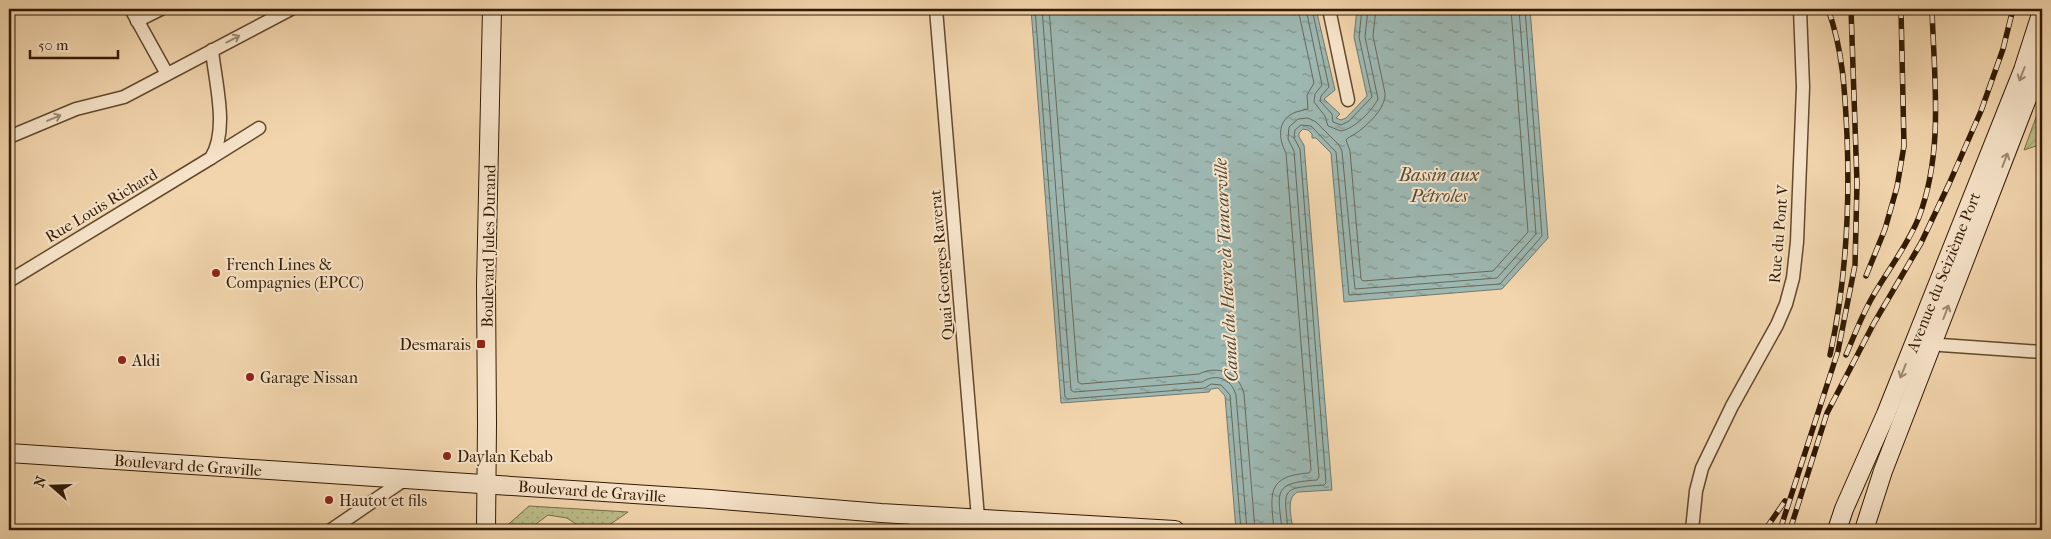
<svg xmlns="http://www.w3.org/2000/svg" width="2051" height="539" font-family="'IM FELL French Canon',serif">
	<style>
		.grass { fill: url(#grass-dots); stroke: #776c46 }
		.garden { fill: url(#garden-furrows); stroke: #776c46 }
		.water { fill: url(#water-ripples); stroke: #72786b }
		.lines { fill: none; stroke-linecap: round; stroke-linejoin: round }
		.shore { stroke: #68685a; stroke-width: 1 }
		.street-casing { stroke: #62492d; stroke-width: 15 }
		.secondary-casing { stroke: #321a02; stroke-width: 20 }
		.street { stroke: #f7e4ca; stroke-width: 12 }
		.secondary { stroke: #f7e4ca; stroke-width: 18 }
		.rail-casing { stroke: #321a02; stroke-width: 5.5 }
		.rail { stroke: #f7e4ca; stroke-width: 4; stroke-dasharray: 11; stroke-linecap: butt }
		.oneway { stroke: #9e8970 }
		.poi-dot { fill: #8f2418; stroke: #f7e4ca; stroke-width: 2 }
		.labels { text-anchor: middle; stroke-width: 4; stroke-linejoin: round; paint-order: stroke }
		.street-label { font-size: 16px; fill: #321a02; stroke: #f7e4ca }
		.poi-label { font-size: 16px; fill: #321a02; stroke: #f7e4ca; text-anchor: start }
		.water-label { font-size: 18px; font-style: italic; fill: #524937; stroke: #f7e4ca }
	</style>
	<defs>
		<pattern id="grass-dots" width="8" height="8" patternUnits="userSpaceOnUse" patternTransform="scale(1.25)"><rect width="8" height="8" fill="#bcbd89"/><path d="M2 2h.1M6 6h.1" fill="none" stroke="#a2a275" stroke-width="1.8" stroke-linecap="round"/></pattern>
		<pattern id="garden-furrows" width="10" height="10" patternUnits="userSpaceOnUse" patternTransform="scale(1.25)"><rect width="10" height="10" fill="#bcbd89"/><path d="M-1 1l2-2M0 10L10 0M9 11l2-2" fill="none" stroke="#a2a275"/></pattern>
		<pattern id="water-ripples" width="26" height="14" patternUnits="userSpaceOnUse" patternTransform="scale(1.25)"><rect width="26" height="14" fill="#9db7b1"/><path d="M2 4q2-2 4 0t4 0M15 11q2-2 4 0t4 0" fill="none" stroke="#81948e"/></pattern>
	</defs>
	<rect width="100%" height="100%" fill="#f2d5ad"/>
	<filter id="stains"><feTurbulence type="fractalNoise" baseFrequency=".004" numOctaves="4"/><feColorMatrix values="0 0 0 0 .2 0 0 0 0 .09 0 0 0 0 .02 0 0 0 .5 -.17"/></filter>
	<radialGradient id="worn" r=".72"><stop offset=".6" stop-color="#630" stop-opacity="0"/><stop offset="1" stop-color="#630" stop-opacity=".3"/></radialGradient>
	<polygon class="grass" points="529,506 628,512 602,530 585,530 567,518 548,515 528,530 502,530"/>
	<polygon class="garden" points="2042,101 2042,144 2024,150"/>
	<path class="water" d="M1031 9H1316L1335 90 1324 99 1340 114 1336 118 1341 120 1346 118 1367 96 1354 37 1357 9H1530L1548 238 1502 289 1344 302 1331 153 1316 138H1312V134L1308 130 1303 129 1299 133V137L1304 145 1332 490 1298 492C1285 497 1292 519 1293 530H1236L1225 396 1218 388 1211 389 1209 392 1061 403Z"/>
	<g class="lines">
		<g class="shore">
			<polyline points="1035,9 1065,397 1068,399 1205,388 1211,384 1221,385 1230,395 1241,530"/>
			<path d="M1042 9 1071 390 1074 392 1202 382C1216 373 1231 378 1236 395L1247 530"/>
			<path d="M1049 9 1078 382 1081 384 1199 374C1217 365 1239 372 1244 394L1255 530"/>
			<path d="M1306 9 1322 85 1315 94 1314 102 1325 116 1328 126 1341 131C1354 129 1372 111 1378 99L1365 37 1368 9"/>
			<polyline points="1312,9 1329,87 1321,96 1320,101 1332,114 1333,122 1341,125 1349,121 1372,97 1359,37 1362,9"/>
			<path d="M1376 9 1373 36 1385 93C1386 108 1368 125 1355 134 1352 136 1348 137 1346 140L1350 151 1361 279 1363 281 1493 271 1528 232 1511 9"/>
			<path d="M1274 530C1271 495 1265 476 1309 473L1311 470 1286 153C1278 138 1277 119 1296 112 1300 111 1304 110 1308 109L1307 95 1314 83 1298 9"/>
			<path d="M1282 530C1278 491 1272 483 1317 480L1319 477 1294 151 1288 139 1289 127 1298 119 1308 118 1316 122 1339 145 1342 151 1355 289 1497 278 1536 234 1519 9"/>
			<path d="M1288 530C1284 488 1280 488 1324 485L1326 483 1300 149 1294 138 1295 130 1301 125 1311 126 1336 152 1349 295 1500 284 1542 236 1525 9"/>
		</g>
		<defs>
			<g id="street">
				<polyline points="131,9 167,74"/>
				<polyline points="936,9 978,518"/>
				<polyline points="1329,9 1348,100"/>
				<polyline points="137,21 161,9"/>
				<polyline points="9,137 76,109 124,97 291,9"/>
				<polyline points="211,158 259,128"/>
				<path d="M9 281 211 158C229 130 215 82 212 50"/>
				<polyline points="1933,343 1941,345 2042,352"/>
				<polyline points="913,515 918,530"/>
				<polyline points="331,530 404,480"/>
				<polyline points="1692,530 1696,491 1702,468 1732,406 1777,325 1786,304 1793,278 1797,242 1803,87 1800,9"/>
			</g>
			<g id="secondary">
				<polyline points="9,453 710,499 881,513 1175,530"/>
				<polyline points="486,530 487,424 486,285 492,9"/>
				<polyline points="1837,530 1844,509 1886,414 2023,70 2042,11"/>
				<polyline points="1864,530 1883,471 2042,60"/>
			</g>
		</defs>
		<use href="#street" class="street-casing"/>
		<use href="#secondary" class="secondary-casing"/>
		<use href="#street" class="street"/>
		<use href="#secondary" class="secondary"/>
		<defs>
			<g id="rail">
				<path d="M1828 9C1843 50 1845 92 1847 136 1850 210 1846 282 1830 355"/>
				<polyline points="1866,276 1885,229 1897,187 1904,146 1901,9"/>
				<path d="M1846 355C1856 331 1865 308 1879 286 1893 263 1909 242 1919 217 1944 151 1934 78 1932 9"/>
				<polyline points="1765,530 1785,501"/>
				<polyline points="1780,530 1838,351 1855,265 1857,183 1851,9"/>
				<polyline points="1790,530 1827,413 1874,323 1921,243 1949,184 1981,111 2003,49 2013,9"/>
			</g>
		</defs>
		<use href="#rail" class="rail-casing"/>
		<use href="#rail" class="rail"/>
	</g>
	<defs><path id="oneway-shaft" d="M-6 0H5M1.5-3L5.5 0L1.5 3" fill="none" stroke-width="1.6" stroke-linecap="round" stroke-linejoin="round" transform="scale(1.25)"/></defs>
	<g class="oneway">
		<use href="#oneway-shaft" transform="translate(233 39) rotate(-28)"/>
		<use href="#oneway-shaft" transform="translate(2022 74) rotate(111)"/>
		<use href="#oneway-shaft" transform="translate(54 118) rotate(-23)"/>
		<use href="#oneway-shaft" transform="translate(2005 160) rotate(-69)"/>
		<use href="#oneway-shaft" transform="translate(1946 312) rotate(-69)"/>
		<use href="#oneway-shaft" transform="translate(1903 371) rotate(112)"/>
	</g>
	<g class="poi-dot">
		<circle cx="216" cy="273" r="5"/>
		<rect x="476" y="339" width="10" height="10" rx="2.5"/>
		<circle cx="122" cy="360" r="5"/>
		<circle cx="250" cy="377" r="5"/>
		<circle cx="447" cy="456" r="5"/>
		<circle cx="329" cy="500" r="5"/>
	</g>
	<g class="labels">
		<g class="street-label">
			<text transform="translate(101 205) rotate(-31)" y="6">Rue Louis Richard</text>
			<text transform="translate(1778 234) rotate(-85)" y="6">Rue du Pont V</text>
			<text transform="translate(488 246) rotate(-89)" y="6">Boulevard Jules Durand</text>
			<text transform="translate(941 265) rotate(-95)" y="6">Quai Georges Raverat</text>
			<text transform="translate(1943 272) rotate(-68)" y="6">Avenue du Seizième Port</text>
			<text transform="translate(188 465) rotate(4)" y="6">Boulevard de Graville</text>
			<text transform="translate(592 491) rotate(4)" y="6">Boulevard de Graville</text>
		</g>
		<g class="poi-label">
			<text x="226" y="270">French Lines &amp;<tspan x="226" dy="18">Compagnies (EPCC)</tspan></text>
			<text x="471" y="350" text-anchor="end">Desmarais</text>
			<text x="132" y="366">Aldi</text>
			<text x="260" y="383">Garage Nissan</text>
			<text x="457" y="462">Daylan Kebab</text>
			<text x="339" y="506">Hautot et fils</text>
		</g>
		<g class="water-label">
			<text x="1439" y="181">Bassin aux<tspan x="1439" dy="21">Pétroles</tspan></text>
			<text transform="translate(1226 270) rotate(-93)" y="6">Canal du Havre à Tancarville</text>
		</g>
	</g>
	<rect width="2051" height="539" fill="none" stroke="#f2d5ad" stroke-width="30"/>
	<rect x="10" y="10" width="2031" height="519" fill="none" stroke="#321a02" stroke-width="2.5"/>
	<rect x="15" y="15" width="2021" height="509" fill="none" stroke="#321a02"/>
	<g transform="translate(52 486) rotate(290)" stroke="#f7e4ca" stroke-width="4" paint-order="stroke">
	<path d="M0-4L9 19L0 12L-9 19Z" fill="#321a02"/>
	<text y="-8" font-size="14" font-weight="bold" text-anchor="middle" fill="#321a02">N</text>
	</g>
	<path d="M30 50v8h88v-8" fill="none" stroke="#321a02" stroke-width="2.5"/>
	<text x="38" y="50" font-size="15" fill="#321a02" stroke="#f7e4ca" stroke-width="4" paint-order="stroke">50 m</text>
	<rect width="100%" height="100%" filter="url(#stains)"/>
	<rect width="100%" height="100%" fill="url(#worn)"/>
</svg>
